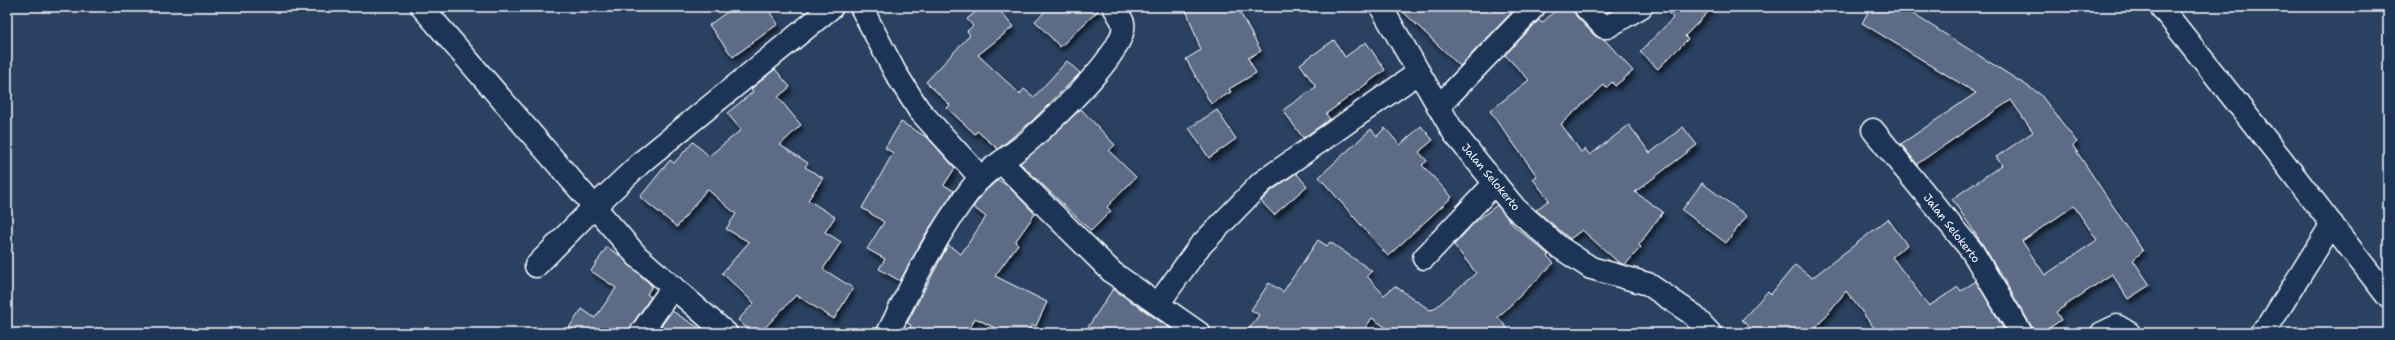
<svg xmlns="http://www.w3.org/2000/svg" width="2395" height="340" font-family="'Shantell Sans',sans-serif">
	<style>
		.building { fill: #5b6c86; stroke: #fff; fill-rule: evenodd; filter: url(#shadow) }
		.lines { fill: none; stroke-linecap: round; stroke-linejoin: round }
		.minor-casing { stroke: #fff; stroke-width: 25 }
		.minor { stroke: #1d3557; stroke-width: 22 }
		.labels { text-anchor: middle; stroke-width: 3; stroke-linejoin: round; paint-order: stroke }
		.street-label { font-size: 11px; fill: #fff; stroke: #1d3557 }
	</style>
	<defs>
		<filter id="shadow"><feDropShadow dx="2.5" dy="4.5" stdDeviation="2" flood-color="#0009"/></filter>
	</defs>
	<rect width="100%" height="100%" fill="#2a4161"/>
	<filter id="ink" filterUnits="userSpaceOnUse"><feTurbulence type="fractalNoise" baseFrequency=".025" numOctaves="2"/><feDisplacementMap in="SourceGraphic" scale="8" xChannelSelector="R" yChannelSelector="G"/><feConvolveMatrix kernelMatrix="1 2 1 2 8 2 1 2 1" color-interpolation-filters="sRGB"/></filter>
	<g filter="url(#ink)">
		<g class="building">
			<polygon points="734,7 766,7 778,24 733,57 709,25"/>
			<polygon points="982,7 997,7 1013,27 978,55 1020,94 1024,89 1034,97 1067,61 1080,73 1032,121 998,149 977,131 975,134 947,108 950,105 926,82 970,35 967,31 973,26 967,19"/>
			<polygon points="1050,7 1102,7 1060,47 1035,21"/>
			<polygon points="1185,7 1237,7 1261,51 1248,58 1256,73 1229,89 1231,92 1211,104 1186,59 1201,50"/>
			<polygon points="1398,7 1517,7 1460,66"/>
			<polygon points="1559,7 1573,7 1576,16 1595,36 1605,40 1633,71 1615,86 1612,82 1606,88 1604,85 1561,124 1581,152 1585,149 1590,155 1629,125 1650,153 1683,127 1697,145 1635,192 1663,212 1639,245 1641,247 1625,265 1618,262 1582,230 1570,239 1536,210 1549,200 1533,179 1537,176 1490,111 1529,80 1505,55 1539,20 1542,23"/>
			<polygon points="1662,7 1713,7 1685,36 1688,39 1658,69 1640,52 1673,18"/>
			<path d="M1871 7H1902L2040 94 2077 142 2073 146 2143 251 2133 260 2150 285 2128 299 2112 274 2056 312 2061 320 2042 333H2033L2032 327 1983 245 1952 199 2002 165 1996 157 2033 132 2011 100 1917 164 1901 144 1976 93 1862 23ZM2074 206 2097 240 2045 275 2022 241Z"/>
			<polygon points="1334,40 1345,57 1366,42 1385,70 1326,114 1330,119 1303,138 1283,110 1316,87 1300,64"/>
			<polygon points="775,69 790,87 778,97 801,125 780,145 808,163 805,167 823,178 808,200 835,217 825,232 841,242 823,269 853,288 834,319 796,295 760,333 752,333 738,320 754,303 722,273 749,242 726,229 736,214 707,189 677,227 640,197 670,160 674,163 693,142 709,156 741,130 727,113 753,92 751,89"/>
			<polygon points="1081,109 1115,145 1109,151 1136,177 1107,207 1111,211 1091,231 1020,163"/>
			<polygon points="1217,110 1236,139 1209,158 1189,128"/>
			<polygon points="901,122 928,138 955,168 944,185 954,191 925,235 900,281 879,269 885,259 867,249 884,222 862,208 893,153 885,148"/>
			<polygon points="1421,126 1433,140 1419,152 1427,161 1422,165 1452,197 1388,256 1319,177 1371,129 1377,136 1385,128 1400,145"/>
			<polygon points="1296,173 1307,186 1274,215 1261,201 1270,192"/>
			<polygon points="998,180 1008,186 1035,214 1015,242 1018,244 995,276 1047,302 1036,326 1032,325 1028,333 1005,333 975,318 968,333 908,333 911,325 907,323 947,247 948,245 961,254 986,217 973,207 986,190"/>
			<polygon points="1702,183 1747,216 1726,243 1682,210"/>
			<polygon points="1497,205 1514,226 1549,255 1547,256 1554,263 1498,317 1511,333 1394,333 1372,318 1362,333 1246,333 1259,315 1251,310 1269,283 1283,292 1318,240 1327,246 1330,242 1372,271 1367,276 1384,295 1395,286 1430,310 1434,309 1476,273 1454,245 1474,223"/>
			<polygon points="1888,219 1907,245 1892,257 1929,306 1958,287 1961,291 1976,281 2006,333 1878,333 1846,291 1812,333 1756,333 1742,320 1768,291 1771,294 1795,265 1812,278"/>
			<polygon points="607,247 622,257 652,286 647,294 651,297 631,326 629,333 565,333 582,309 595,318 616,288 591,271"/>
			<polygon points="1113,289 1177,333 1084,333"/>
			<polygon points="672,311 707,333 656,333"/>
		</g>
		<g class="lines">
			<defs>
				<g id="minor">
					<polyline points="422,7 637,256 726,333"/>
					<polyline points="861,7 895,72 919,110 981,178"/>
					<polyline points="1381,7 1454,133 1515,208 1559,247 1591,268 1648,284 1692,314 1710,333"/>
					<polyline points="1585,7 1604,27 1607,27 1641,7"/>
					<polyline points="2161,7 2283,161 2388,297"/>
					<polyline points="1438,107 1534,7"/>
					<polyline points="1873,130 1972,251 2021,333"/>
					<polyline points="1002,163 1113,273 1199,333"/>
					<polyline points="1424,258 1495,183"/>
					<polyline points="536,266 593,208 644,160 832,7"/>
					<polyline points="1158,304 1199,247 1262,182 1418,73"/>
					<polyline points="641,333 673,287"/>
					<path d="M888 333C912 284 937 233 971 189 986 169 1012 156 1031 139 1051 121 1130 49 1123 23 1121 18 1117 12 1114 7"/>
					<polyline points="2102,333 2117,326 2129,333"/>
					<polyline points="2261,333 2269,325 2332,224"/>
				</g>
			</defs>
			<use href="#minor" class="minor-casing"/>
			<use href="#minor" class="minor"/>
		</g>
	</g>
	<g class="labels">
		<g class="street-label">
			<text transform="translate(1491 177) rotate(50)" y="4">Jalan Selokerto</text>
			<text transform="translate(1952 228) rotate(52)" y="4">Jalan Selokerto</text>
		</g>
	</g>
	<rect width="2395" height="340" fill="none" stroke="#1d3557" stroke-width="24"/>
	<rect x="12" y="12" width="2371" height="316" fill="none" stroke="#fff" stroke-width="1.5" filter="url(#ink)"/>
</svg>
